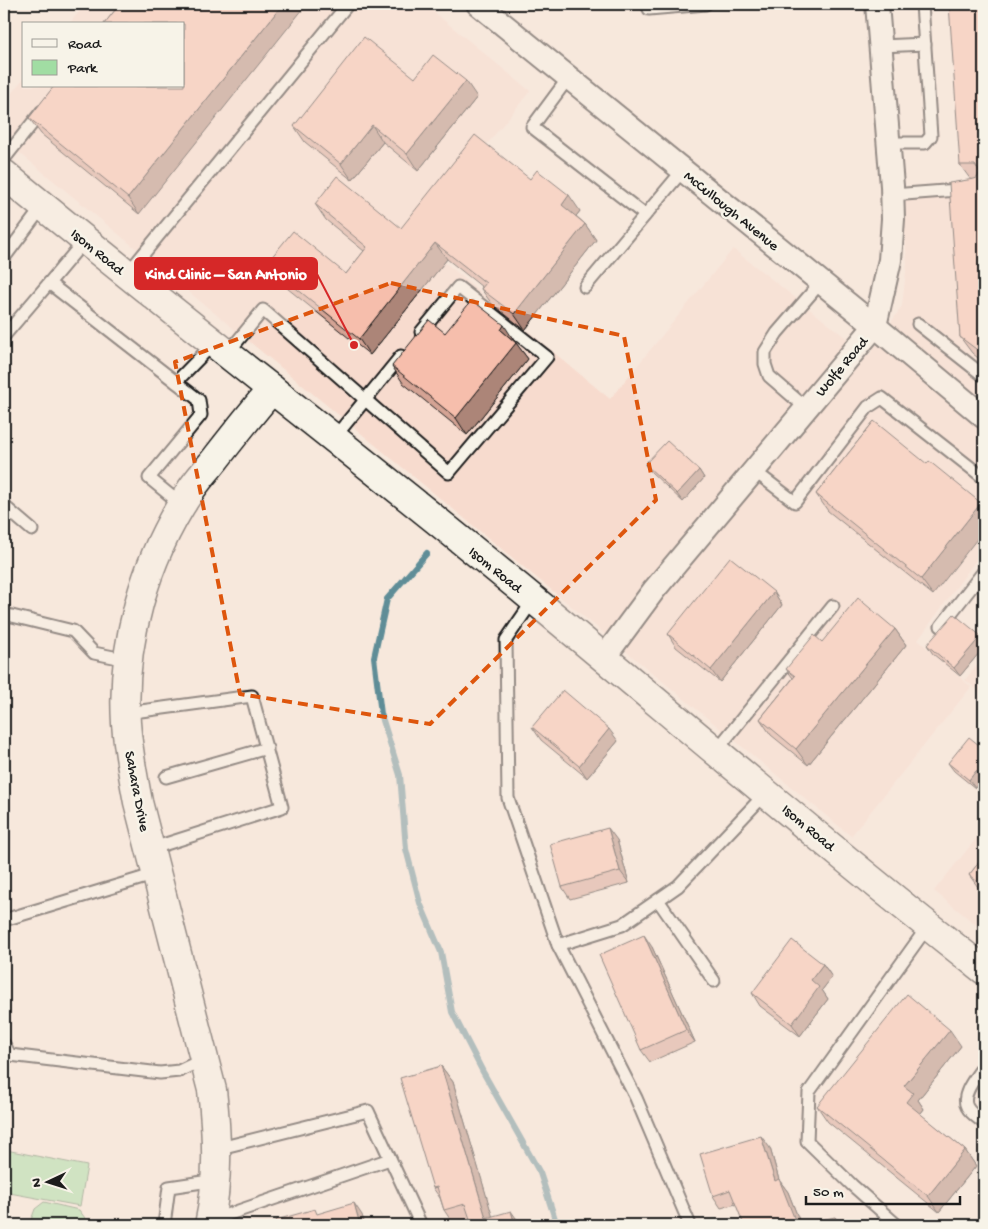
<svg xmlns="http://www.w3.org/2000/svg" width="988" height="1229" font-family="'Gochi Hand',sans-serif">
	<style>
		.built { fill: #f7dbce }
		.green { fill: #a1dda3; stroke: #5e7c60 }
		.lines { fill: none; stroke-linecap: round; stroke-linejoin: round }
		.stream { stroke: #5f8d97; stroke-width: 6 }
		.lane-casing { stroke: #1c1c1c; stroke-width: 15 }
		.street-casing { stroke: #1c1c1c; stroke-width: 26 }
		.secondary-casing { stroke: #1c1c1c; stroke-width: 31 }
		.lane { stroke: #f7f3e8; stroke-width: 11 }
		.street { stroke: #f7f3e8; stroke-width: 22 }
		.secondary { stroke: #f7f3e8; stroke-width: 28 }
		.wall { fill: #d4a394; stroke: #1c1c1c }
		.shaded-wall { fill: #ac8578; stroke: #1c1c1c }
		.building { fill: #f6beac; stroke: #1c1c1c }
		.marked { fill: none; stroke: #de560d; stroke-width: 4; stroke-dasharray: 10 6; stroke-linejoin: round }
		.labels { text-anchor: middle; stroke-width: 5; stroke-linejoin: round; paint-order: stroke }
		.street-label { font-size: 15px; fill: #1c1c1c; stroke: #f7f3e8 }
		.leader { fill: none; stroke: #d62828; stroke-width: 2 }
		.callout-dot { fill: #d62828; stroke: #f7f3e8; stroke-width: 2 }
		.callout { fill: #d62828; stroke: #d62828; stroke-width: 2 }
		.callout-label { font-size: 16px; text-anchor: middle; font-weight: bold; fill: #fff }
	</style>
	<rect width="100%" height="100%" fill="#f7e8dc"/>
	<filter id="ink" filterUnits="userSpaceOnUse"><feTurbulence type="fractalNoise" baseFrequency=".02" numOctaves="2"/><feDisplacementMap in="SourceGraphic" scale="10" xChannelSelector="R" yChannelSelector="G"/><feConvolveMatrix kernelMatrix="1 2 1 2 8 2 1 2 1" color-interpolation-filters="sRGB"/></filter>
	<g filter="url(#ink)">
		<g class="built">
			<polygon points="83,4 424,4 530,91 413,236 610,399 733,249 869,356 902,306 907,264 903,197 984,192 984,549 918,640 971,687 851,836 4,140 4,102 24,78 24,86 184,86 184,24 69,24 84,6"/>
			<polygon points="984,656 984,695 965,680"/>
			<polygon points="984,829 984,931 934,891"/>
		</g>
		<g class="green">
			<polygon points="6,1150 87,1166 80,1206 4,1192 4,1160"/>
			<polygon points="44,1202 79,1210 88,1222 86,1225 33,1225 31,1220 35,1209"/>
		</g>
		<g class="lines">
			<polyline class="stream" points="427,553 387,599 374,657 381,714 400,775 406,849 420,903 441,952 452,1012 483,1072 540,1173 557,1225"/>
			<defs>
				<g id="lane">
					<polyline points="647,4 649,9 706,4"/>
					<polyline points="881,46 925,44"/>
					<polyline points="569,77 532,127 645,215"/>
					<polyline points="888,143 925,143 931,136 922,4"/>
					<polyline points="4,159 42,111"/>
					<polyline points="892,195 984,188"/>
					<polyline points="85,240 49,283 199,400 201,415 149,478 182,505"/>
					<polyline points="4,258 43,206"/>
					<polyline points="127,274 348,4"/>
					<polyline points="585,287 683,170"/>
					<polyline points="918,324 984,376"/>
					<polyline points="4,336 49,283"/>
					<polyline points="227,354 263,310 449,473 547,357 458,287 421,332"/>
					<polyline points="176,382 214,343"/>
					<polyline points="806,408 769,376 765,364 765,352 777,333 821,282"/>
					<polyline points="334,438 401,356"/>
					<polyline points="753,470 795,502 868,407 882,398 984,478"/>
					<polyline points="4,506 32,530"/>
					<polyline points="534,599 506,640 508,798 558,945 636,1098 690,1225"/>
					<polyline points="4,614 73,631 94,653 128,660"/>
					<polyline points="941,626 984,571"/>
					<polyline points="126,713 252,696 282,807 150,849"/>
					<polyline points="716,751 833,606"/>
					<polyline points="166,777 267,748"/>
					<polyline points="658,900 714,981"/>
					<polyline points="4,920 156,874"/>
					<polyline points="558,945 622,925 678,886 766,793"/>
					<polyline points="4,1044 10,1055 160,1073 179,1071 204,1059"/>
					<path d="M984 1065C978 1075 960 1094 967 1107 970 1113 979 1119 984 1123"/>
					<polyline points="216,1149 368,1111 421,1225"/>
					<polyline points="212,1220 390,1159"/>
					<polyline points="164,1225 169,1187 216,1180"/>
					<polyline points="897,1225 852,1185 807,1141 809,1092 928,926"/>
				</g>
				<g id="street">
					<polyline points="478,4 875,326 984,417"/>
					<polyline points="603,659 654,590 875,326 890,260 893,219 892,186 877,4"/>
				</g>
				<g id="secondary">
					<path d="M4 174C178 318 359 455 533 599 683 723 831 850 984 970"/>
					<path d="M209 1225C219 1180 217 1135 212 1090L138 802C133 776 128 750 126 723 121 644 145 559 189 493 197 480 208 469 217 457 235 434 253 411 272 389"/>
				</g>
			</defs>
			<use href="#lane" class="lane-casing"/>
			<use href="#street" class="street-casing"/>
			<use href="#secondary" class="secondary-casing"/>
			<use href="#lane" class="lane"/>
			<use href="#street" class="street"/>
			<use href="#secondary" class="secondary"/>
		</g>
		<g class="wall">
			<polygon points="120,4 139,214 41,134 29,118"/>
			<polygon points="984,4 984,363 972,353 960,337 971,180 960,165"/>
			<polygon points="415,78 477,97 418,171 383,142 352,180 305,142 294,126"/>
			<polygon points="530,179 580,211 576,216 585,224 596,240 525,330 492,304 481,289 482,287 447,259 370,355 277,280 266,264 346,274 364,251 326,220 315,204 401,228"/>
			<polygon points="445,333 515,342 528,359 467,435 403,383 392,366"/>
			<polygon points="874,421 933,595 828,511 816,494"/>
			<polygon points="645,464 699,470 704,478 683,502 651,472"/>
			<polygon points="774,592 782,605 720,682 676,647 668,634"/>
			<polygon points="895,629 906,645 808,765 771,735 760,719 793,678 786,669 822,642"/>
			<polygon points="981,636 984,641 984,647 960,676 933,654 927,645"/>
			<polygon points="532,727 618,741 587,778 541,740"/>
			<polygon points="984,749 984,782 982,780 975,788 954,771 948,763"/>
			<polygon points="617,840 629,883 570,899 562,887"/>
			<polygon points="984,856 984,893 978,887 969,875"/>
			<polygon points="652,947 695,1042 650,1062 641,1050"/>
			<polygon points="823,964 832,977 822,990 828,999 800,1036 760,1006 752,993"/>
			<polygon points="961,1046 918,1100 924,1109 920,1114 965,1150 976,1166 939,1212 828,1122 817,1106"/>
			<polygon points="441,1066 453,1082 492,1216 521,1225 471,1222 459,1225 454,1225 444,1210 440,1198 433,1188"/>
			<polygon points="770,1148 779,1180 788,1192 801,1225 841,1225 744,1225 736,1204 721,1208 713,1196"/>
		</g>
		<g class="shaded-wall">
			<polygon points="283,4 307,4 139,214 128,198"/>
			<polygon points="466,81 477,97 418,171 407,154"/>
			<polygon points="372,125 383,142 352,180 341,164"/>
			<polygon points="569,195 580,211 573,220 562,205"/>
			<polygon points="585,224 596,240 525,330 514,314"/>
			<polygon points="435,243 447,259 370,355 359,339"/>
			<polygon points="504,325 515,342 501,330"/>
			<polygon points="516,343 528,359 467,435 456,418"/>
			<polygon points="699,470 704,478 683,502 677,494"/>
			<polygon points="981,503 984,508 984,530 933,595 921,579"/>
			<polygon points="774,592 782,605 720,682 711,670"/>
			<polygon points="895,629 906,645 808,765 796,749"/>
			<polygon points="981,636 984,641 984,647 960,676 954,668"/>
			<polygon points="609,729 618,741 587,778 579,766"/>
			<polygon points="976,771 982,780 975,788 969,780"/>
			<polygon points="608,828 617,840 629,883 620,871"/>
			<polygon points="644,935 652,947 695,1042 686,1030"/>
			<polygon points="823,964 832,977 822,990 828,999 800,1036 792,1024 811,980"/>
			<polygon points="950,1030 961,1046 918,1100 924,1109 917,1118 906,1102 904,1086"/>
			<polygon points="441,1066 453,1082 495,1225 486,1218"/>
			<polygon points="761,1136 770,1148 779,1180 788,1192 801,1225 797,1225 775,1181"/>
			<polygon points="965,1150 976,1166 939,1212 928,1196"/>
			<polygon points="354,1203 362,1215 365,1225 360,1225"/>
			<polygon points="511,1211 521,1225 515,1225"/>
			<polygon points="835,1217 841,1225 837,1225"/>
		</g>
		<g class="building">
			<polygon points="120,4 283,4 128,198 29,118 54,86 184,86 184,24 104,24"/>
			<polygon points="949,4 984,4 984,355 960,337 949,183 974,179 977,178 980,172 975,165 960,165"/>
			<polygon points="364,37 415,78 433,55 466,81 407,154 372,125 341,164 294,126"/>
			<polygon points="475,135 530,179 537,170 569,195 562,205 585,224 514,314 481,289 486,283 435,243 359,339 266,264 293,231 346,274 367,247 315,204 337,176 401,228"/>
			<polygon points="472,300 504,325 501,330 516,343 456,418 392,366 429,320 445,333"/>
			<polygon points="874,421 927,464 929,461 981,503 921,579 816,494"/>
			<polygon points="667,441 699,470 677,494 645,464"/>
			<polygon points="730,557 774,592 711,670 668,634"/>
			<polygon points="858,598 895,629 796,749 760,719 795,676 786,669 814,635 822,642"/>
			<polygon points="954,614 981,636 954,668 927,645"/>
			<polygon points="563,690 609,729 579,766 532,727"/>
			<polygon points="969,737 984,749 984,778 976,771 969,780 948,763"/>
			<polygon points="608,828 620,871 562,887 550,844"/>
			<polygon points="984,856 984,887 969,875"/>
			<polygon points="644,935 686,1030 641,1050 599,955"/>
			<polygon points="792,940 823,964 811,980 819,987 792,1024 752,993"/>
			<polygon points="907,994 950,1030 904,1086 913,1093 906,1102 965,1150 928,1196 817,1106"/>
			<polygon points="441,1066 486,1218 511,1211 515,1225 472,1225 465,1204 444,1210 437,1187 433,1188 400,1078"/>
			<polygon points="761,1136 775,1181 779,1179 797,1225 744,1225 730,1190 713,1196 700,1154"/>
			<polygon points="354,1203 360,1225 278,1225 276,1220 315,1209 317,1214"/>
			<polygon points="835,1217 837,1225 798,1225"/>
		</g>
	</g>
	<path d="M0 0H988V1229H0ZM391 283 624 336 656 500 430 724 240 694 175 362Z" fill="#f7e8dc" fill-opacity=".55" fill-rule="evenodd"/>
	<path class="marked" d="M391 283 624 336 656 500 430 724 240 694 175 362Z"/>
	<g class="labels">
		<g class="street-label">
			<text transform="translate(732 210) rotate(39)" y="5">McCullough Avenue</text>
			<text transform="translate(98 251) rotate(39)" y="5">Isom Road</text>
			<text transform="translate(841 366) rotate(-50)" y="5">Wolfe Road</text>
			<text transform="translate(496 569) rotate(39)" y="5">Isom Road</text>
			<text transform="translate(138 791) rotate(79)" y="5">Sahara Drive</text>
			<text transform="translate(809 827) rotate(40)" y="5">Isom Road</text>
		</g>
	</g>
	<path class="leader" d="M354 345L317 274"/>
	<circle class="callout-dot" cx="354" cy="345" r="5"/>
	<rect class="callout" x="135" y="258" width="182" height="31" rx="5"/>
	<g class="callout-label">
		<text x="226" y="279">Kind Clinic – San Antonio</text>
	</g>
	<rect width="988" height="1229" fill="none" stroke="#f7f3e8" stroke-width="20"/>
	<rect x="10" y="10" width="968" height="1209" fill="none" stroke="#1c1c1c" stroke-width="2" filter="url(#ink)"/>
	<rect x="22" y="22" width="162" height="65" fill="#f7f3e8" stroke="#9f9d96"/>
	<rect x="32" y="39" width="25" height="8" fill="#f7f3e8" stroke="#9f9d96"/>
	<text x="68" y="48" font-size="15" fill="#1c1c1c">Road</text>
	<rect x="32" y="60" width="25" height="15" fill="#a1dda3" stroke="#9f9d96"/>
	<text x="68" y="72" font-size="15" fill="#1c1c1c">Park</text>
	<g transform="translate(48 1182) rotate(266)" stroke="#f7f3e8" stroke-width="4" paint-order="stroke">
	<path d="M0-4L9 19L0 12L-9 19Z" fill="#1c1c1c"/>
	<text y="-8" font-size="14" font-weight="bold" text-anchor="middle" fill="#1c1c1c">N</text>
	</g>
	<path d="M806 1196v8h154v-8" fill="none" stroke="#1c1c1c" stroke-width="2.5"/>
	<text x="813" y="1196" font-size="15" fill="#1c1c1c" stroke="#f7f3e8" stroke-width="4" paint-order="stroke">50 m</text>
</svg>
